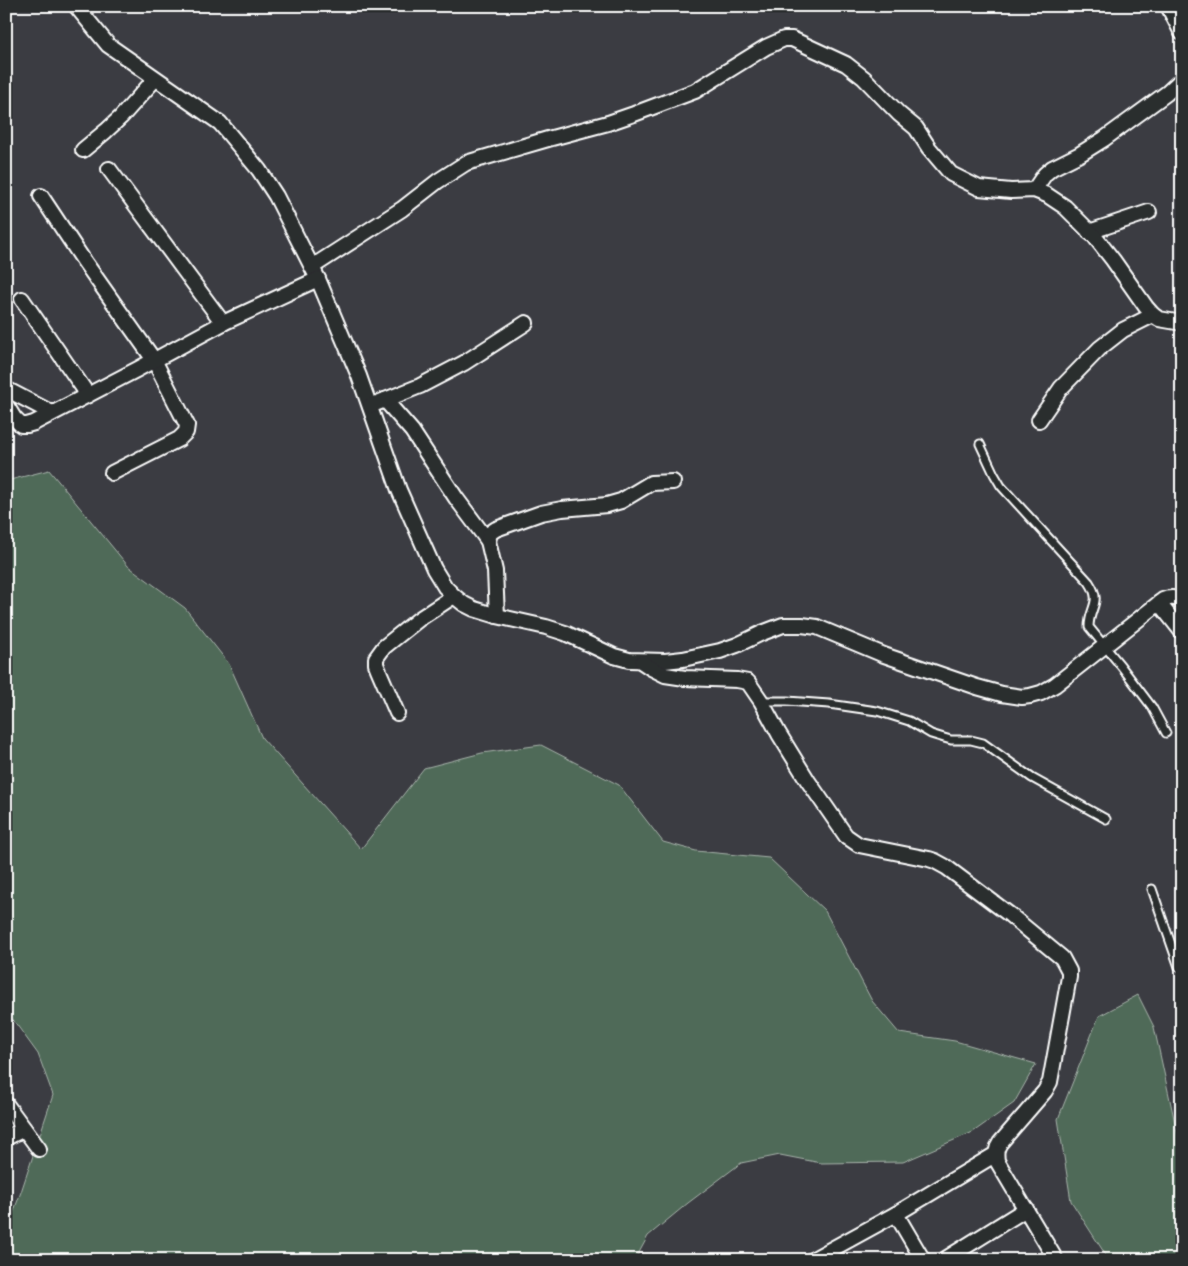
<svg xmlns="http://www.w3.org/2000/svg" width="1188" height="1266" font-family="'Playpen Sans',sans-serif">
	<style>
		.green { fill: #506a58; stroke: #a8b4ac }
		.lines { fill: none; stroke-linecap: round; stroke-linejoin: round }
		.lane-casing { stroke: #fff; stroke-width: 11 }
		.street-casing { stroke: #fff; stroke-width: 18 }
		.lane { stroke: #2a2d2e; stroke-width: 7 }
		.street { stroke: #2a2d2e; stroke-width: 14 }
	</style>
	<rect width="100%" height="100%" fill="#3b3c42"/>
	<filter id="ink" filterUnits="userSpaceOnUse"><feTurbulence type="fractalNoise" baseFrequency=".02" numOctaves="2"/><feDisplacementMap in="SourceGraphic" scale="10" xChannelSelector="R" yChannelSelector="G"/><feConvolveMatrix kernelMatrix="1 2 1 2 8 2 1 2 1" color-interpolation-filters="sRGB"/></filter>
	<g filter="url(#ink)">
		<g class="green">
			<polygon points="49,470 128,566 185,608 229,664 262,738 361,849 424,768 482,753 541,745 619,785 663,842 696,851 769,858 825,911 872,1001 899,1033 955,1041 1036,1064 1014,1103 973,1132 903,1162 821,1163 780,1155 741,1163 688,1203 648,1236 635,1260 6,1260 6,1232 21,1192 53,1095 38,1054 6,1010 6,481"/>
			<polygon points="1138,995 1154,1027 1182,1155 1182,1260 1109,1260 1071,1201 1058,1119 1099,1016"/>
		</g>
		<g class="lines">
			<defs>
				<g id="lane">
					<path d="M980 444 994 474 1001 486 1089 582C1103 603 1089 607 1089 627L1121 666 1152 707 1166 733"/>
					<polyline points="761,701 787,701 829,704 877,711 909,721 931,734 944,738 951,740 971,740 983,743 1032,778 1106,819"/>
					<polyline points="1152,889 1179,967 1182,969"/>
				</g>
				<g id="street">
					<path d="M76 6 108 45 220 123 259 170 276 196 318 279 359 376 399 490 434 569 445 587 454 596 464 604 474 609 497 616 546 627 565 633 614 656 629 660 665 661 683 659 720 651 737 645 762 633 783 625H802L817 627 884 655 977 687 1002 694 1022 697 1030 696 1041 693 1055 685 1163 600C1170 597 1175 597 1182 601"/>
					<polyline points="1168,6 1182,33"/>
					<polyline points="83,150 106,131 121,117 155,79"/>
					<polyline points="109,169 223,323"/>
					<polyline points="1034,190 1045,174 1052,168 1080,154 1104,139 1167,93 1182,79"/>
					<polyline points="41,196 84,261 154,360 187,425 186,432 179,439 112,473"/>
					<polyline points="1089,232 1149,212"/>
					<polyline points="312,267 402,209 438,181 466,163 548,139 608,123 634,114 695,91 766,47 784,39 792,39 846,64 864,78 899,114 916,128 929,148 951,174 979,188 1011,191 1034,190 1047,195 1065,207 1095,237 1113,260 1146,307 1153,315 1159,319 1182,323"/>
					<polyline points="22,299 88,395"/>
					<polyline points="6,389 52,413"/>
					<polyline points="385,400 412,431 456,498 488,541"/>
					<polyline points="6,405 14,418 21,425 27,425 34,423 138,369 223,323 318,279"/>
					<polyline points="370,406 420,386 464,363 526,323"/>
					<polyline points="1039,420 1061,388 1100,348 1123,330 1153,315"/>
					<polyline points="1159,603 1182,632"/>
					<polyline points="497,616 495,571 488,541 490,533 496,529 541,513 562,509 607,505 621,501 651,483 673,482"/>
					<path d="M642 662 651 668 665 675 685 678 737 680 748 682 761 701 779 734 808 781 846 836 859 845 929 859 935 861 946 867 1010 915 1062 958 1069 971V977L1050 1082 1045 1091 1000 1143C996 1149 996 1153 997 1161L1056 1260"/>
					<polyline points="397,713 378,669 376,664 376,658 384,647 419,619 454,596"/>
					<polyline points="6,1104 39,1149"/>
					<polyline points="6,1138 24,1129"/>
					<polyline points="896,1214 923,1260"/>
					<polyline points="812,1260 896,1214 996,1154"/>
					<polyline points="944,1260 1026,1209"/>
				</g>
			</defs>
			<use href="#lane" class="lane-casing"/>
			<use href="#street" class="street-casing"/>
			<use href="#lane" class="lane"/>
			<use href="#street" class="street"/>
		</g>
	</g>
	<rect width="1188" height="1266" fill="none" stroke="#2a2d2e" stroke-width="25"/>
	<rect x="12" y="12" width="1163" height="1241" fill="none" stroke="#fff" stroke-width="2" filter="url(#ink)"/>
</svg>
